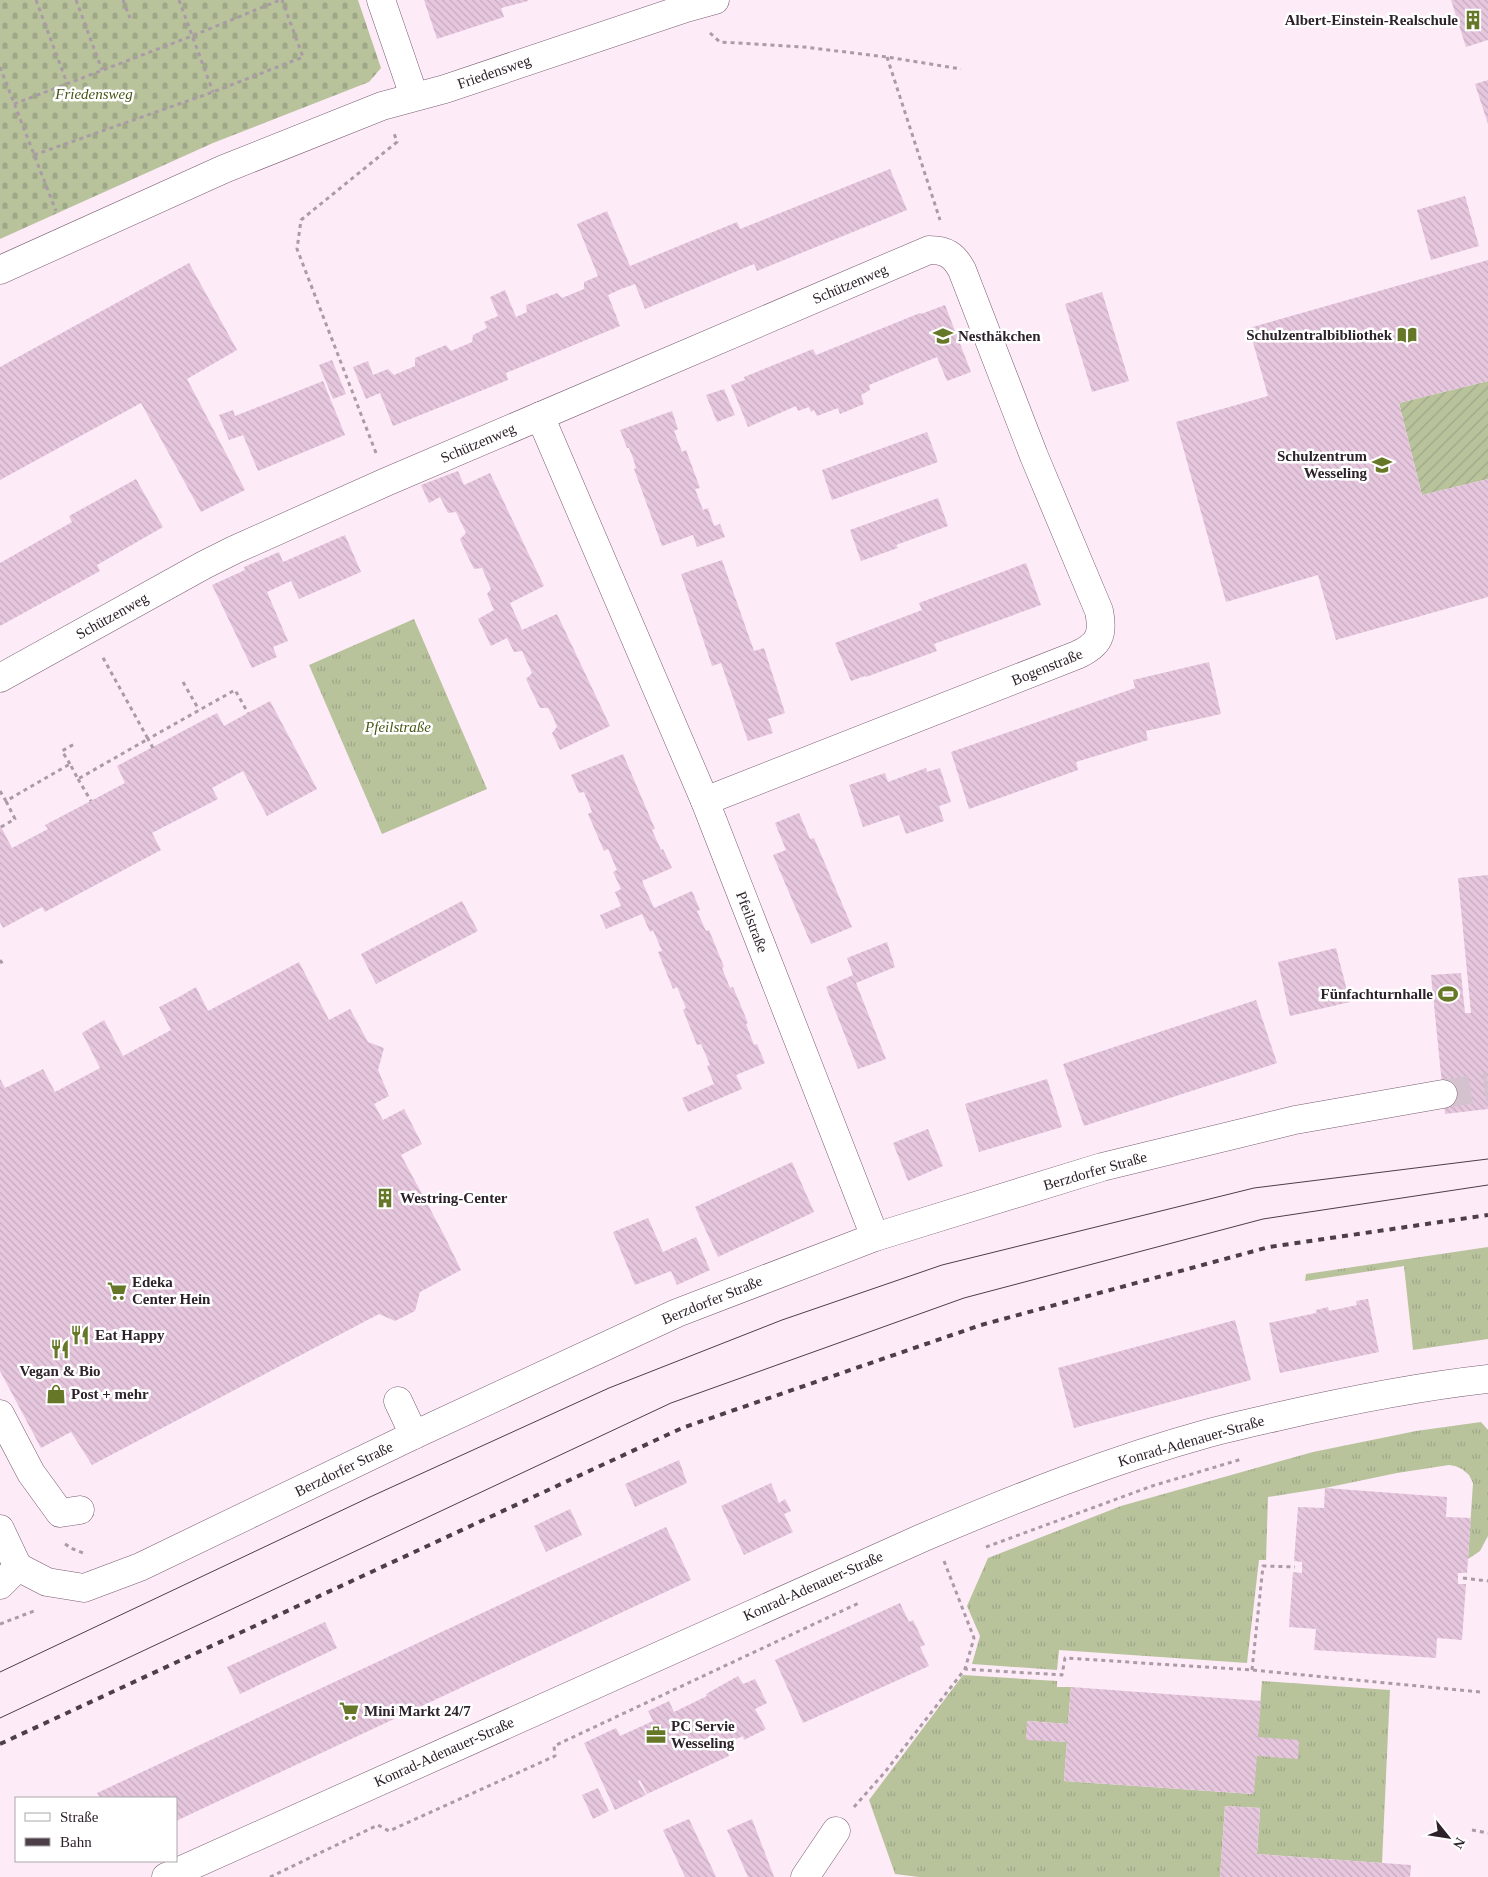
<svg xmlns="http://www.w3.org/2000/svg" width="1488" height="1877" font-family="Georgia,serif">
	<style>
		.grass { fill: url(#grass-tufts) }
		.cemetery { fill: url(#cemetery-stones) }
		.garden { fill: url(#garden-furrows) }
		.building { fill: url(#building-back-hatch) }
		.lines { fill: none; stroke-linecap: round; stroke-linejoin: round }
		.minor-tunnel { stroke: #d4c3cf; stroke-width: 28; stroke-dasharray: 28 14; stroke-linecap: butt }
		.minor-casing { stroke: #785d71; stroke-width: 29 }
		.major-casing { stroke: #785d71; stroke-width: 29 }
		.path { stroke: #ab9ba6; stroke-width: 3; stroke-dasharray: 4 4; stroke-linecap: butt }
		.minor { stroke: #fff; stroke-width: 28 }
		.major { stroke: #fff; stroke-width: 28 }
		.tram { stroke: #4c3f48; stroke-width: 1 }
		.rail { stroke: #4c3f48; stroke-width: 4; stroke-dasharray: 6 6; stroke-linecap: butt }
		.labels { text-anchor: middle; stroke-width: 5; stroke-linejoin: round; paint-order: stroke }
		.poi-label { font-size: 15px; font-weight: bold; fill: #2d222a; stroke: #fff; text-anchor: start }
		.street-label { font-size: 15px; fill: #2d222a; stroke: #fff }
		.park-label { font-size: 15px; font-style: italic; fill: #485616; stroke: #fff }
	</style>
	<defs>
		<pattern id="grass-tufts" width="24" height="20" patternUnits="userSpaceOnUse" patternTransform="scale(1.25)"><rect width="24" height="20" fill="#b8c39c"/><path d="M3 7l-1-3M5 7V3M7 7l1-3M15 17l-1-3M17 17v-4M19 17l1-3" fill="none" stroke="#9ea787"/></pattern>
		<pattern id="cemetery-stones" width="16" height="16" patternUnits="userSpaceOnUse" patternTransform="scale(1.25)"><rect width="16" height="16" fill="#b8c39c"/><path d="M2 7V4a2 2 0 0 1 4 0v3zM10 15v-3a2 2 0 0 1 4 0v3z" fill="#9ea787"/></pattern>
		<pattern id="garden-furrows" width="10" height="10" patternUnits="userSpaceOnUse" patternTransform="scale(1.25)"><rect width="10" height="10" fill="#b8c39c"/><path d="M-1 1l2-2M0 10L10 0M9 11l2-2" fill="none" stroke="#9ea787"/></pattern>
		<pattern id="building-back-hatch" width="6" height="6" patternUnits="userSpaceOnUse" patternTransform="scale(1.25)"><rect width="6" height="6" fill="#e6c7de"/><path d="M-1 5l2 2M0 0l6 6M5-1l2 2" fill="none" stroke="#c6abbf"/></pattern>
	</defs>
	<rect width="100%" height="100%" fill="#feebf8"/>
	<g class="grass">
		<polygon points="414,619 487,789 382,834 309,665"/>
		<polygon points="1488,1247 1488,1339 1413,1350 1404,1266 1305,1281 1306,1274"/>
		<polygon points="1481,1422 1488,1430 1488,1536 1480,1551 1468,1559 1473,1483 1469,1475 1462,1469 1455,1466 1449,1465 1397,1473 1325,1488 1268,1497 1266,1560 1259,1560 1247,1663 1059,1650 1057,1670 972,1664 980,1636 967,1606 988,1558 1121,1506 1313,1452 1416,1431"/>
		<polygon points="963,1675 1057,1681 1057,1687 1071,1687 1068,1724 1028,1721 1026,1739 1067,1742 1064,1781 1253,1794 1262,1681 1390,1690 1382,1863 1257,1854 1260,1808 1225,1806 1220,1877 919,1877 895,1874 869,1800"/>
	</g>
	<polygon class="cemetery" points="0,0 358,0 381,68 369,82 213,143 0,239"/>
	<polygon class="garden" points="1488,381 1488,479 1422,495 1399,403"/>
	<g class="building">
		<polygon points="424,0 528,0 528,1 501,8 504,17 437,39"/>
		<polygon points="1451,0 1488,0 1488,40 1466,47"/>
		<polygon points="1488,80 1488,124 1475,84"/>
		<polygon points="890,169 907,210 757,271 754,264 645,309 635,284 621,289 608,295 620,326 506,373 508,380 393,426 380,393 366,399 353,367 368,361 373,375 388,369 394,375 415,366 415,358 446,345 451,351 472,342 473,335 487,328 484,322 498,316 490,297 505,290 516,317 527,312 526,305 557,293 562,298 584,289 584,282 598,276 577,224 607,211 630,266 737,222 740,229"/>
		<polygon points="1465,196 1479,246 1431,260 1417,210"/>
		<polygon points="1488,260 1488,381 1399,403 1422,495 1488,479 1488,597 1336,640 1318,575 1226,602 1176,422 1268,396 1249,328"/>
		<polygon points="189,263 237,350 187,379 245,490 201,512 141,403 0,480 0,367"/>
		<polygon points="1102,292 1129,381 1092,392 1065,304"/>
		<polygon points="945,305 971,372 947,381 937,357 869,385 870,390 861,395 864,404 840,414 838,408 817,416 814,410 811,412 809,407 798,411 796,406 748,427 731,385 745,380 744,377 813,349 816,355 920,313 921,314"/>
		<polygon points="332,360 346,394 333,399 319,365"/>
		<polygon points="323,381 345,435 258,471 243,435 229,440 219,415 233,410 235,416"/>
		<polygon points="724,389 735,415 717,422 706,395"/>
		<polygon points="672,411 678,429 674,431 682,452 686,450 700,488 695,489 703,510 708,508 714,526 720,524 725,537 697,547 693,535 662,546 634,469 636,468 633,458 629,448 627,448 620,430"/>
		<polygon points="927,432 938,462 832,500 822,470"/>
		<polygon points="458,471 464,485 490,473 544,586 510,603 522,630 557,614 610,726 560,750 552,733 557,727 553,717 548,708 540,708 526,679 532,673 522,651 514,652 507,638 491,646 478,619 494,610 487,594 491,589 482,568 474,569 466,553 460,539 466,533 456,512 448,513 440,497 429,503 421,485"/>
		<polygon points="136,479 163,527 97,565 100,571 0,626 0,563 72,522 69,516"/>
		<polygon points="938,498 948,526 896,545 898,548 861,561 850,530"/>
		<polygon points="345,535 361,572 299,599 291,581 267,592 288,641 273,647 277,657 252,668 212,585 245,570 244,567 279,552 283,562"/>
		<polygon points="722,560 754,651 764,648 785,713 768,719 773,733 748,741 721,663 712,666 681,574"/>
		<polygon points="1026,563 1041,605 934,644 937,651 866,677 865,676 851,681 835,643 922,610 919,603"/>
		<polygon points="1209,662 1221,714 1146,731 1148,740 1076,762 1078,770 969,809 951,752 1135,688 1133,680"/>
		<polygon points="270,701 317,789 267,816 243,771 212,788 218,799 152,833 161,850 45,912 42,907 3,928 0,922 0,825 12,848 48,829 45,825 125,783 117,766 217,713 224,726"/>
		<polygon points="623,754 655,829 652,830 661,850 663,849 672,868 642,881 654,908 692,891 700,910 697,911 706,931 709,930 724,967 722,968 730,988 733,987 748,1023 746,1024 754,1045 757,1044 765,1063 736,1075 742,1089 688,1112 682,1098 714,1084 707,1066 710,1065 701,1044 697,1045 683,1010 686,1008 677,987 673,989 658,952 662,951 653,930 650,932 642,914 606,929 600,915 621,906 615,892 621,889 613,872 617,870 608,849 604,851 588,814 592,812 584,792 579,793 571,775"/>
		<polygon points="926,768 927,772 940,768 951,802 939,806 944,821 906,834 899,815 863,827 849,785 885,773 888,782"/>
		<polygon points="799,813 810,839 814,838 852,927 811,944 773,855 786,850 775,823"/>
		<polygon points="1488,875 1488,1109 1445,1114 1431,975 1461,973 1465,1013 1471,1013 1458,878"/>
		<polygon points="462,901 478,931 376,984 361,954"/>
		<polygon points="887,942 895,967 856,983 886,1059 858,1069 826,987 853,975 847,958"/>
		<polygon points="1336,948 1350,1002 1290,1016 1278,962"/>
		<polygon points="299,962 329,1020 350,1009 368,1042 384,1048 378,1070 389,1096 374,1104 383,1120 404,1109 422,1144 401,1155 444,1235 461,1270 420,1292 415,1311 395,1321 379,1314 92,1465 71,1432 41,1448 0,1371 0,1079 5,1088 43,1069 55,1092 100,1068 82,1033 104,1020 123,1056 171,1030 159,1007 179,997 196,987 208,1011"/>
		<polygon points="1256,1000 1277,1063 1084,1126 1063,1064"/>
		<polygon points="1047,1079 1062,1127 979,1152 965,1104"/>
		<polygon points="928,1129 943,1166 908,1181 893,1143"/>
		<polygon points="792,1162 814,1212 718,1257 695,1207"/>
		<polygon points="648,1218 663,1252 696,1237 710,1270 677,1285 671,1271 635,1285 613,1232"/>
		<polygon points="1368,1299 1379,1352 1280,1373 1269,1323 1316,1313 1316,1310 1328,1307 1329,1311 1357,1305 1356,1301"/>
		<polygon points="1235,1320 1251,1380 1074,1428 1058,1368"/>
		<polygon points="679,1460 687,1483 635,1507 625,1484"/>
		<polygon points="771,1483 779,1503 785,1499 791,1511 784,1514 793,1532 744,1555 721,1506"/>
		<polygon points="1325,1488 1447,1497 1446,1517 1471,1518 1467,1573 1458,1573 1458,1584 1466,1584 1462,1640 1437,1638 1436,1658 1314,1650 1316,1629 1289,1627 1293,1572 1302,1573 1302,1562 1294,1561 1298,1507 1324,1508"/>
		<polygon points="570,1509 582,1535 546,1552 534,1526"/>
		<polygon points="666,1527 691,1580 176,1821 176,1798 100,1798 97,1793"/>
		<polygon points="900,1603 909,1622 913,1620 925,1645 920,1647 929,1666 803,1723 775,1660"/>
		<polygon points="325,1622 337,1648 240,1694 227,1667"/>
		<polygon points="738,1676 743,1684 755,1679 767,1703 755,1709 766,1729 744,1740 743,1736 725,1744 729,1756 647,1794 640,1780 638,1781 646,1795 615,1810 584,1743 616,1728 620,1736 653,1721 648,1711 669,1701 674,1712 707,1696 706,1694"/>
		<polygon points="1071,1687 1261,1701 1258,1737 1299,1740 1298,1759 1257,1756 1254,1794 1064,1781 1067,1742 1026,1740 1027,1721 1068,1724"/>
		<polygon points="598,1788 609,1811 593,1819 582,1795"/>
		<polygon points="1225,1806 1260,1808 1257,1854 1411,1865 1410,1877 1220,1877"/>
		<polygon points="689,1819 716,1877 685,1877 663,1830"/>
		<polygon points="752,1819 774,1877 748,1877 727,1830"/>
	</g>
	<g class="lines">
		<polyline class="minor-tunnel" points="1443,1094 1488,1087"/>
		<defs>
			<g id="minor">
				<polyline points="381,0 414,96"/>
				<polyline points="0,270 224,169 382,106 445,89 686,8 715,0"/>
				<polyline points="540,416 705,801 875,1237"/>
				<path d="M0 678 204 565 234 550 386 482 929 250C946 250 954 255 962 270L1034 456 1099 611C1104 635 1099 645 1077 655L705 801"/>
				<polyline points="398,1401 414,1435"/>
				<polyline points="0,1414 31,1473 60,1513 80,1510"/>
				<polyline points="0,1529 18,1567"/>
				<polyline points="18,1567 47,1582 84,1588 140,1567 414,1435 677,1313 875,1237 1102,1167 1295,1120 1443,1094"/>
				<polyline points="0,1585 18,1567"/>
				<polyline points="805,1877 836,1831"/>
			</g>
			<path id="major" d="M166 1877 922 1538C1016 1498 1111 1460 1209 1433 1231 1427 1254 1422 1276 1417 1346 1401 1416 1387 1488 1379"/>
		</defs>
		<use href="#minor" class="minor-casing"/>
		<use href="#major" class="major-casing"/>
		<g class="path">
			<polyline points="36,0 67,83"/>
			<polyline points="76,0 102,70"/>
			<polyline points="123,0 130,18"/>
			<polyline points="179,0 213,92"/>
			<polyline points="710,33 720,42 804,47 887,57 961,69"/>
			<polyline points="887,57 940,220"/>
			<polyline points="0,67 56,211"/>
			<polyline points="14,104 192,36 280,0"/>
			<polyline points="34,155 213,92 303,57 282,0"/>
			<polyline points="376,453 297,249 301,220 397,142 394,133"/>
			<polyline points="183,682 199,710"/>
			<polyline points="153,748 148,739 235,690 248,713"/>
			<polyline points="70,764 62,751 76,743"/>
			<polyline points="78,779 91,801"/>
			<polyline points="0,791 6,801 70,764 78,779 148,739 102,656"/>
			<polyline points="1,827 15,819 6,801"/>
			<polyline points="0,960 4,966"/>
			<polyline points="65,1544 73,1549 86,1554"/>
			<polyline points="986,1547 1152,1486 1242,1459"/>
			<polyline points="944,1561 974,1638 965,1669"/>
			<polyline points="1463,1578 1488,1581"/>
			<polyline points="0,1624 34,1611"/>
			<polyline points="1252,1670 1263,1566 1295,1567"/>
			<polyline points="854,1807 885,1772 965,1669 1062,1675 1065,1658 1252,1670 1480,1692"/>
			<polyline points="1472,1830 1488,1833"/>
			<polyline points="270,1877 378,1825 389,1831 555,1756 554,1746 861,1602"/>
		</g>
		<use href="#minor" class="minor"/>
		<use href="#major" class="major"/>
		<g class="tram">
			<polyline points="0,1672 370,1497 609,1388 782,1320 942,1265 1254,1188 1488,1159"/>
			<polyline points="0,1718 671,1403 964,1298 1263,1219 1488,1185"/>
		</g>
		<polyline class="rail" points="0,1744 682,1428 981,1325 1269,1247 1488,1215"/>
	</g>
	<defs>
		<symbol id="building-bare" viewBox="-9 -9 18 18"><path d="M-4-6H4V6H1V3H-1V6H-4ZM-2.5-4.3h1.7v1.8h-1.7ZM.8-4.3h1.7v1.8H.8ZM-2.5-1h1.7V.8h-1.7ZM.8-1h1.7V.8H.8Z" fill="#667827" stroke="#fff" stroke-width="2.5" paint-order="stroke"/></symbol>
		<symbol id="library-bare" viewBox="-9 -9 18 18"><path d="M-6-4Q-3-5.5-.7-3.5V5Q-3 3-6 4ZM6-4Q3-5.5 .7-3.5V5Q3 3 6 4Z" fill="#667827" stroke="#fff" stroke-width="2.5" paint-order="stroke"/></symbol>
		<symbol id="school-bare" viewBox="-9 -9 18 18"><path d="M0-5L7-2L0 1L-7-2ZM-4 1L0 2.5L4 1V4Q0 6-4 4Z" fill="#667827" stroke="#fff" stroke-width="2.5" paint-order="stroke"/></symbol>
		<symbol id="stadium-bare" viewBox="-9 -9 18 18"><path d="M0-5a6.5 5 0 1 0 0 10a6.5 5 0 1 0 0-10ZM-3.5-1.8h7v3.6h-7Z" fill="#667827" stroke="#fff" stroke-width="2.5" paint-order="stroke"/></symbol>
		<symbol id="supermarket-bare" viewBox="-9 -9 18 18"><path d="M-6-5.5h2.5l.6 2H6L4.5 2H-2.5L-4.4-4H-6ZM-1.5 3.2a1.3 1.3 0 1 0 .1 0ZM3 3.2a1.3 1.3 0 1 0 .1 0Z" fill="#667827" stroke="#fff" stroke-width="2.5" paint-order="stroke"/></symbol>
		<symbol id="restaurant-bare" viewBox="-9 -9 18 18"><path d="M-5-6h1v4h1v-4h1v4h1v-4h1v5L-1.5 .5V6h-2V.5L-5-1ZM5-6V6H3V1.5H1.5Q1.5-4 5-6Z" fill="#667827" stroke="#fff" stroke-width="2.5" paint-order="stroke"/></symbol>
		<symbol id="shop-bare" viewBox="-9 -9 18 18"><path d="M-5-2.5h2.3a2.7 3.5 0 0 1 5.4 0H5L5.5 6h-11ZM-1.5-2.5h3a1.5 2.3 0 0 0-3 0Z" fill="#667827" stroke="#fff" stroke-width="2.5" paint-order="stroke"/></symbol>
		<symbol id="office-bare" viewBox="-9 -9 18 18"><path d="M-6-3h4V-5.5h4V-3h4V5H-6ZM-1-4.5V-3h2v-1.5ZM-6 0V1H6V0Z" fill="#667827" stroke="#fff" stroke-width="2.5" paint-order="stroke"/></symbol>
	</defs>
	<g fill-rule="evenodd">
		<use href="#building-bare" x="1459" y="6" width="28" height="28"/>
		<use href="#library-bare" x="1393" y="321" width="28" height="28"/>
		<use href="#school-bare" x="929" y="322" width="28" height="28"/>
		<use href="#school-bare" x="1368" y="451" width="28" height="28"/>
		<use href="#stadium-bare" x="1434" y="980" width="28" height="28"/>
		<use href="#building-bare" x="371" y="1184" width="28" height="28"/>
		<use href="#supermarket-bare" x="103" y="1277" width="28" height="28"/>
		<use href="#restaurant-bare" x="66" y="1321" width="28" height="28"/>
		<use href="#restaurant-bare" x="46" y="1335" width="28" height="28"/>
		<use href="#shop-bare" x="42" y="1380" width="28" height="28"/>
		<use href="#supermarket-bare" x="335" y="1697" width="28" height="28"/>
		<use href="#office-bare" x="642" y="1721" width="28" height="28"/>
	</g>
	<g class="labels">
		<g class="poi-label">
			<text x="1458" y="25" text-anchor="end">Albert-Einstein-Realschule</text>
			<text x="1392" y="340" text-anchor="end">Schulzentralbibliothek</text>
			<text x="958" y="341">Nesthäkchen</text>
			<text x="1367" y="461" text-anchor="end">Schulzentrum<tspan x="1367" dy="17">Wesseling</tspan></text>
			<text x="1433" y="999" text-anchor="end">Fünfachturnhalle</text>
			<text x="400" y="1203">Westring-Center</text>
			<text x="132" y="1287">Edeka<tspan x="132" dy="17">Center Hein</tspan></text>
			<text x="95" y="1340">Eat Happy</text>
			<text x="60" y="1376" text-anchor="middle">Vegan &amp; Bio</text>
			<text x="71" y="1399">Post + mehr</text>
			<text x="364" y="1716">Mini Markt 24/7</text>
			<text x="671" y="1731">PC Servie<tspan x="671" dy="17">Wesseling</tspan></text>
		</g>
		<g class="street-label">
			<text transform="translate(494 72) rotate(-19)" y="5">Friedensweg</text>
			<text transform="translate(850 284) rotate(-23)" y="5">Schützenweg</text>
			<text transform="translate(478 443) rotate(-23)" y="5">Schützenweg</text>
			<text transform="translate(112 616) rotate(-29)" y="5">Schützenweg</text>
			<text transform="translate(1047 667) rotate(-22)" y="5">Bogenstraße</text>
			<text transform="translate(752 922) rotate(69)" y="5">Pfeilstraße</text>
			<text transform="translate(1095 1171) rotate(-16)" y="5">Berzdorfer Straße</text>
			<text transform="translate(712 1300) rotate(-22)" y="5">Berzdorfer Straße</text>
			<text transform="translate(1191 1441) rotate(-16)" y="5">Konrad-Adenauer-Straße</text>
			<text transform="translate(344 1469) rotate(-26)" y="5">Berzdorfer Straße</text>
			<text transform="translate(813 1586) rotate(-24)" y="5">Konrad-Adenauer-Straße</text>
			<text transform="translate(444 1752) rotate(-24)" y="5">Konrad-Adenauer-Straße</text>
		</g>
		<g class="park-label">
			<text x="94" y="99">Friedensweg</text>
			<text x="398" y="732">Pfeilstraße</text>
		</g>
	</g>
	<rect x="15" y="1797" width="162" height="65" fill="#ffffff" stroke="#aba7aa"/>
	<rect x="25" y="1813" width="25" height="8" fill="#ffffff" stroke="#aba7aa"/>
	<text x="60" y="1822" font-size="15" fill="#2d222a">Straße</text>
	<rect x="25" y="1838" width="25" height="8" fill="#4c3f48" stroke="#aba7aa"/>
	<text x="60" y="1847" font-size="15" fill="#2d222a">Bahn</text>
	<g transform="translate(1448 1837) rotate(120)" stroke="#ffffff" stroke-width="4" paint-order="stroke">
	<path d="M0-4L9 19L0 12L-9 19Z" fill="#2d222a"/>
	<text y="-8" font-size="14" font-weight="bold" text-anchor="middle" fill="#2d222a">N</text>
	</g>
</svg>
